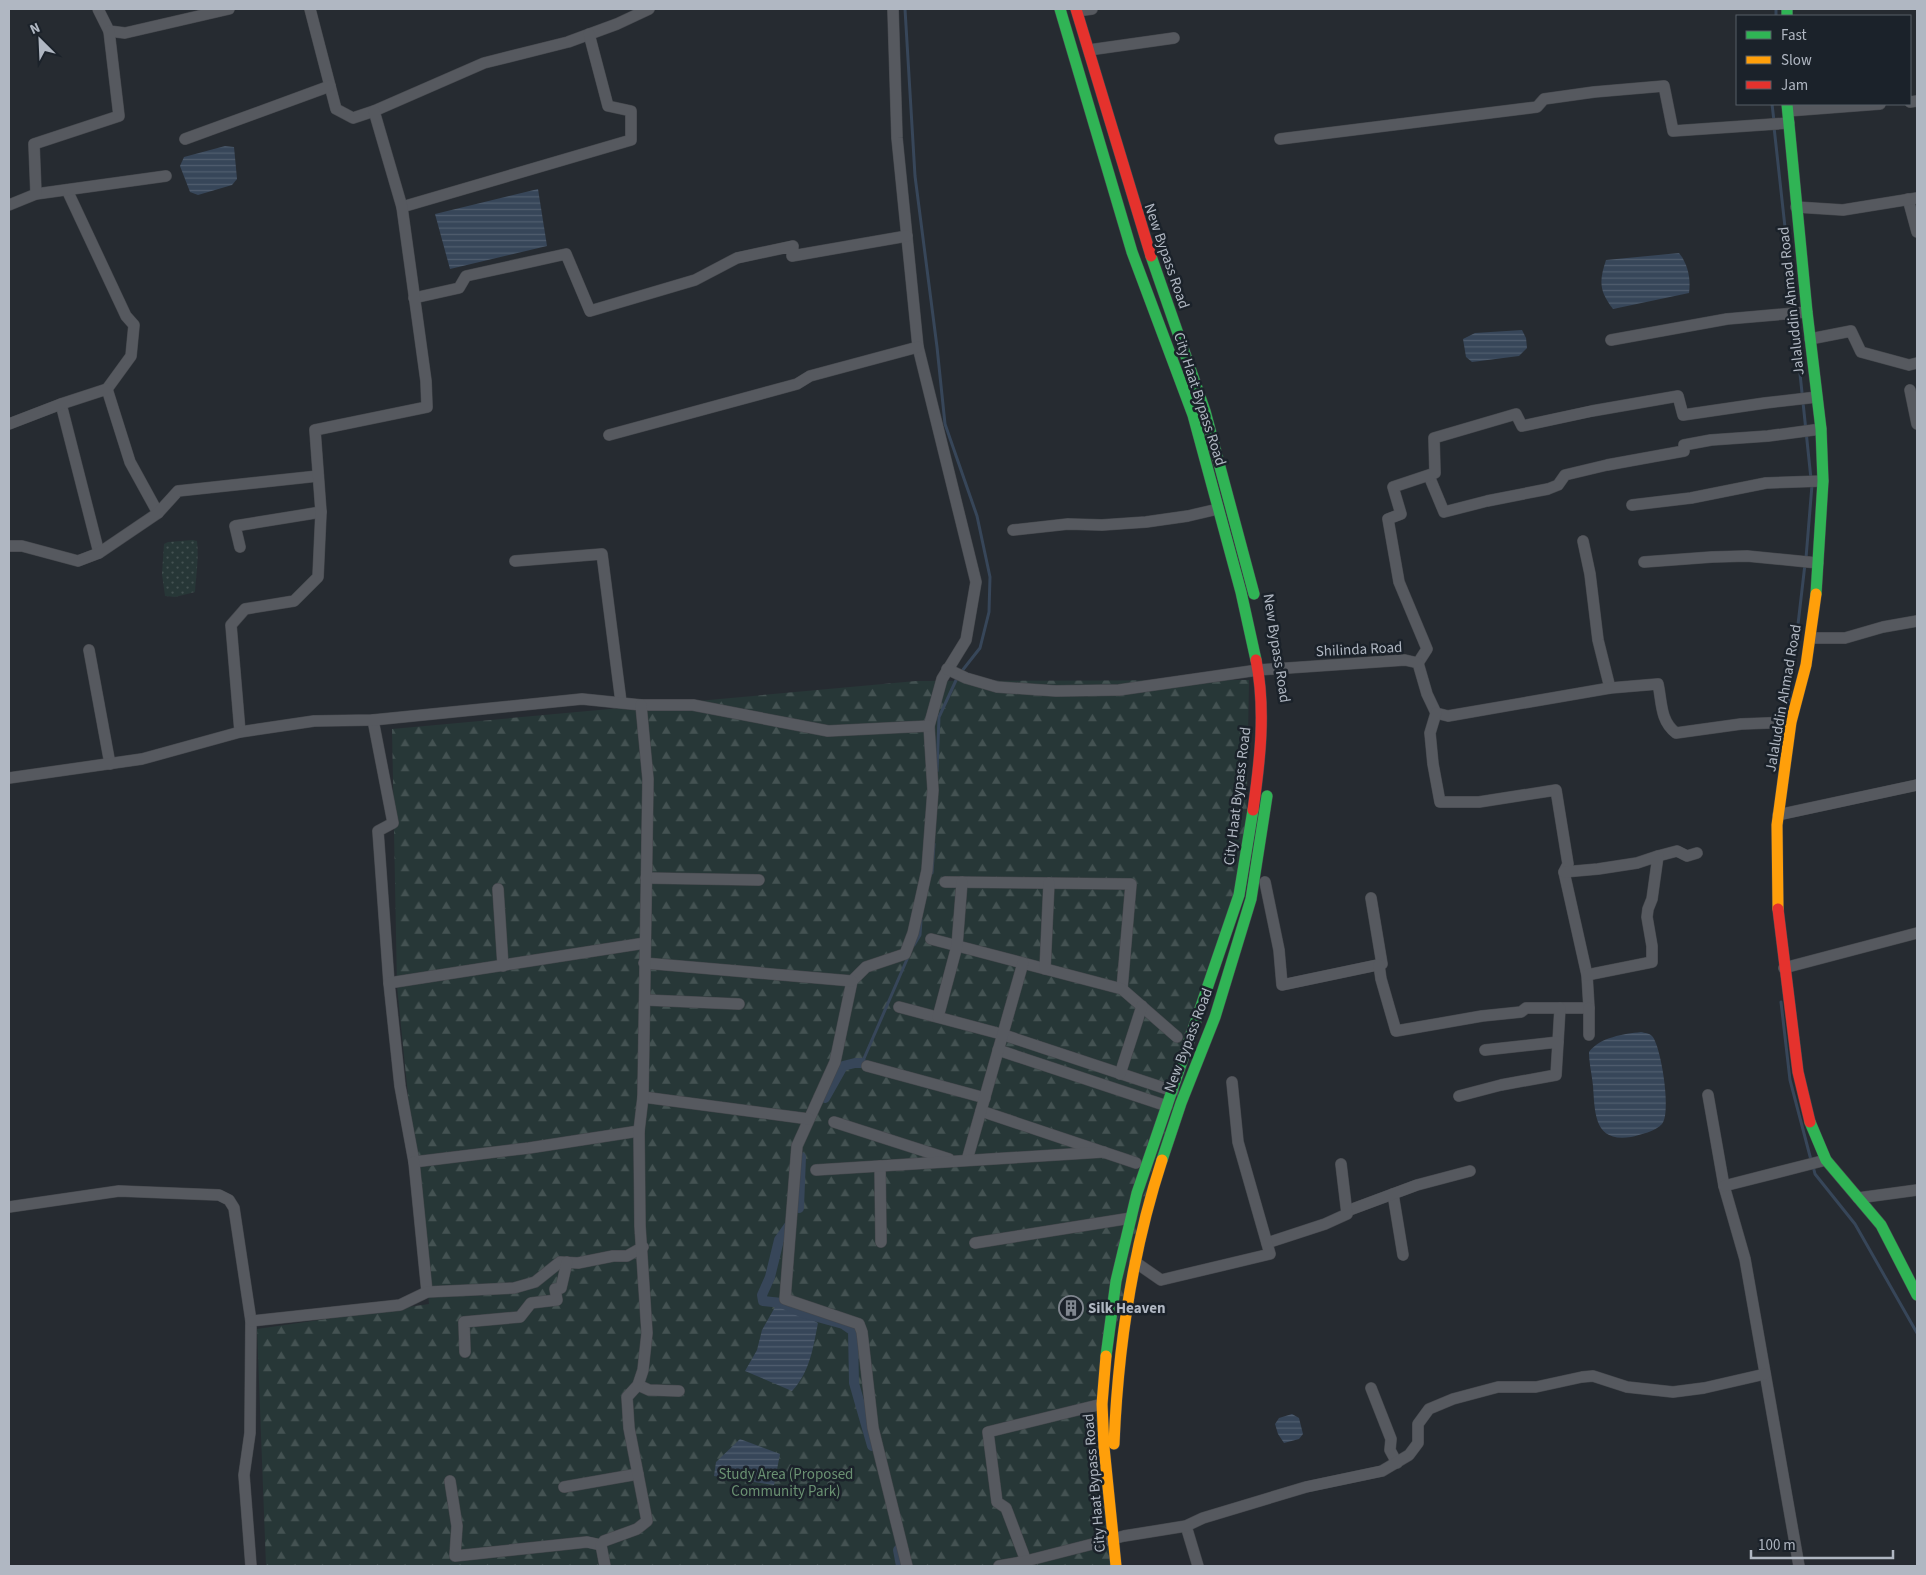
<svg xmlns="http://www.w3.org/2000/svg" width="1926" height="1575" font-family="'Source Sans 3',sans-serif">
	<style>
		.green { fill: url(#green-dots) }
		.forest { fill: url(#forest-firs) }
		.water { fill: url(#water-rules) }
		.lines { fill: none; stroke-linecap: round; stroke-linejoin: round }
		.stream { stroke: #374659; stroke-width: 3 }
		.canal { stroke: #374659; stroke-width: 10 }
		.street-casing { stroke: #44474c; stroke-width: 12 }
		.fast-casing { stroke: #44474c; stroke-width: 12 }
		.slow-casing { stroke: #44474c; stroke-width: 12 }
		.jam-casing { stroke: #44474c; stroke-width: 12 }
		.street { stroke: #56595f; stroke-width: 11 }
		.fast { stroke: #30b455; stroke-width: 11 }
		.slow { stroke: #ff9f0a; stroke-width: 11 }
		.jam { stroke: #e5322d; stroke-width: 11 }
		.labels { text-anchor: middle; stroke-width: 5; stroke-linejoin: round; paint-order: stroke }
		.street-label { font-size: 15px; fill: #b0b7c2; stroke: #1b222a }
		.poi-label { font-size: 15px; font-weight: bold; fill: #b0b7c2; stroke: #1b222a; text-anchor: start }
		.park-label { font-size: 15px; fill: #6a9172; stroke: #1b222a }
	</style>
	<defs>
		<pattern id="green-dots" width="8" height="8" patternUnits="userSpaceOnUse" patternTransform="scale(1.25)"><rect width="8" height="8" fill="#273737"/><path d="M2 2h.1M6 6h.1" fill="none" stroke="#445252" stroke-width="1.8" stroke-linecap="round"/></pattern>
		<pattern id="forest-firs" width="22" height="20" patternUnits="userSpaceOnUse" patternTransform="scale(1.25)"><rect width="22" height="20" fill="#273737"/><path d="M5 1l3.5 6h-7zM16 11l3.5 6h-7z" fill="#445252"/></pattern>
		<pattern id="water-rules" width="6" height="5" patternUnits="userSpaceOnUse" patternTransform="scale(1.25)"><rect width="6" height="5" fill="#374659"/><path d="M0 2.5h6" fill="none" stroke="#515e6f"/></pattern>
	</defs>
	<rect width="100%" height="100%" fill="#262b31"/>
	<path class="green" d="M193 540 197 541C199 559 196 575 195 592L175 597 165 596 162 574 164 544 168 542Z"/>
	<polygon class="forest" points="1249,680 1246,852 1098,1392 1112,1566 266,1566 257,1329 429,1304 397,986 392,729 916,681"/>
	<g class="water">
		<polygon points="225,146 234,147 237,179 232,185 198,195 190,192 180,166 184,157"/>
		<polygon points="538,189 547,246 450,269 435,214"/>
		<path d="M1679 253C1688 264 1691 279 1689 293L1613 309C1599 291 1599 281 1606 260Z"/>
		<polygon points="1522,330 1526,338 1527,348 1519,356 1472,362 1466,357 1463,339 1475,333"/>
		<path d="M1641 1032C1645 1033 1649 1033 1652 1036 1661 1045 1672 1114 1662 1124 1656 1131 1640 1135 1631 1137 1594 1143 1595 1113 1593 1086 1592 1075 1589 1063 1589 1052 1600 1037 1624 1034 1641 1032Z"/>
		<path d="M775 1307 793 1309 818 1323C813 1348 810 1372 792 1391L745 1371 757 1350 762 1330Z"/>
		<polygon points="1292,1414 1299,1418 1303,1434 1299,1439 1284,1443 1278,1434 1275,1424 1279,1418"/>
		<polygon points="740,1439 780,1454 774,1485 714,1476 716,1462"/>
	</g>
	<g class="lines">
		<g class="stream">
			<polyline points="905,9 915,176 937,347 945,424 977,516 990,577 989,612 980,648 958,676 939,717 937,771"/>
			<polyline points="1776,16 1776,9"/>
			<polyline points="1772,104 1774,121"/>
			<polyline points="1774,127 1794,309"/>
			<polyline points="1794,316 1811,479"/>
			<polyline points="1806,558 1812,485"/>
			<polyline points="1789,702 1805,564"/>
			<polyline points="932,873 934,844"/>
			<polyline points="914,945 920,935 921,920"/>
			<polyline points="1781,1002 1790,1080 1811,1160"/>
			<polyline points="862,1063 908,957"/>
			<polyline points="1813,1166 1815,1174 1855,1224 1917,1333"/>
		</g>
		<g class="canal">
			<polyline points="825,1098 843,1066 855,1063 862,1063"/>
			<polyline points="799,1208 801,1157"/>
			<polyline points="791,1223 779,1240 770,1277 762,1295 763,1301 782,1303 803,1313 843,1324 853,1331 854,1383 872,1446"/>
			<polyline points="898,1550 901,1566"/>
		</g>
		<defs>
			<g id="street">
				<polyline points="98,9 109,31 125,33 229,9"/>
				<polyline points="310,9 336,109 353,118 374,111 484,63 568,42 617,24 649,9"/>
				<polyline points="893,9 897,138 918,347 976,582 966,640 942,679 929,726 933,790 927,870 913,933 905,954 866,967 852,981 835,1062 797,1146 785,1299 859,1324 862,1332 873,1428 907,1566"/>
				<polyline points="1077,11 1092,9"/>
				<polyline points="1089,50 1174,38"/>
				<polyline points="1910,102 1917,101"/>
				<polyline points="1788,111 1880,104"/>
				<polyline points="185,139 330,86"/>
				<polyline points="1280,139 1537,107 1544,99 1594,92 1664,86 1673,131 1789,123"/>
				<polyline points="67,190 126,316 134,325 131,356 107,389"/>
				<polyline points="36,194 166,176"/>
				<polyline points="1908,199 1917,232"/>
				<polyline points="9,205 36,194 34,144 119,116 109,31"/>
				<polyline points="402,207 631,140 631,111 608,106 589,34"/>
				<polyline points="1796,207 1843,210 1917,198"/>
				<polyline points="414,298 459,288 466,276 566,254 590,311 695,280 737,258 793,246 792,256 907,236"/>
				<polyline points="1810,339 1851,331 1861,352 1909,365 1917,363"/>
				<polyline points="1611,340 1727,319 1807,312"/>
				<polyline points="1910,390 1917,424"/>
				<polyline points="61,404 99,553"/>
				<polyline points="9,424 61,404 107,389 130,462 158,513"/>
				<polyline points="609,435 797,384 810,376 918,347"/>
				<polyline points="1429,476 1444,512 1487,501 1548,489 1558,485 1565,475 1607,465 1684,451 1684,445 1711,440 1768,436 1821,429"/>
				<polyline points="1632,505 1691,498 1766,483 1823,481"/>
				<polyline points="1013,530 1068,524 1102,525 1146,522 1188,516 1218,509"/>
				<polyline points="1583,541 1590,574 1598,640 1610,688"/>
				<polyline points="9,546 22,546 78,561 99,553 158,513 178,491 318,476"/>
				<polyline points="240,547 235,526 321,512"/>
				<polyline points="515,561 602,554 621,702"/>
				<polyline points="1644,562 1712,557 1747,556 1818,563"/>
				<polyline points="1810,638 1845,638 1883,627 1917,621"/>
				<polyline points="89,650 110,764"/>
				<polyline points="1418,663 1427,649 1399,582 1388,519 1401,514 1393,487 1435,473 1434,438 1516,414 1522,426 1592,411 1678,396 1683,415 1765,403 1817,397"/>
				<path d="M947 669 966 678 997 687 1056 691 1119 690 1258 670 1405 660 1418 663 1427 694 1436 713 1448 716 1610 688 1658 684C1662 702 1660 721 1676 733L1741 724 1791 722"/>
				<polyline points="1436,713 1430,733 1433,764 1440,802 1479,802 1556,790 1568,864 1564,872 1587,975 1589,1008 1560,1008"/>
				<polyline points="373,720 393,823 378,831 389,983"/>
				<polyline points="240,732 231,625 245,609 294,601 318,577 321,512 315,430 427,407 426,381 402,207 374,111"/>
				<polyline points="9,778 142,759 240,732 314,721 373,720 582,699 641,705 693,705 828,731 929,726"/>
				<polyline points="1778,815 1917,785"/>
				<polyline points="1658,856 1677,851 1687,856 1697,853"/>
				<polyline points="1564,872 1598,869 1637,863 1658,856 1652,899 1648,909 1647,917 1652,946 1652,962 1587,975"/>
				<polyline points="646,878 759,880"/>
				<polyline points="945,882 1131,884 1122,989"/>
				<polyline points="1265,882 1279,950 1282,985 1382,964 1371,898"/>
				<polyline points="498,889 503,966"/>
				<polyline points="931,939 1122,989 1177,1037"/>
				<polyline points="644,963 852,981"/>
				<polyline points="1379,965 1381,979 1396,1031 1482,1016 1521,1012 1526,1008 1560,1008 1558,1042"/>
				<polyline points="1784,968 1917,933"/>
				<polyline points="1045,969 1049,883"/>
				<polyline points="645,1000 739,1004"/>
				<polyline points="899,1007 1001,1034 1173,1091"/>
				<polyline points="1589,1008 1589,1035"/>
				<polyline points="938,1017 957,946 962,882"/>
				<polyline points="998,1050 1167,1106"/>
				<polyline points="867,1066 985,1098"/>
				<polyline points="1120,1074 1142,1006"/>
				<polyline points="1708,1095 1724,1186 1745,1259 1799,1566"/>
				<polyline points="1459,1096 1501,1085 1556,1075 1558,1042 1485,1050"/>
				<polyline points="643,1097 809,1119"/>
				<polyline points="981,1111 1136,1163"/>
				<polyline points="834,1122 949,1159"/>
				<polyline points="639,1131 529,1148 414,1162 400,1086 389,983 645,943"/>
				<polyline points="967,1160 1023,963"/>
				<polyline points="414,1162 427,1292"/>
				<polyline points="880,1166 881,1242"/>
				<polyline points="816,1170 1104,1152"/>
				<polyline points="1724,1186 1826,1160"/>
				<polyline points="1393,1194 1403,1255"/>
				<polyline points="1858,1198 1917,1190"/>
				<polyline points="9,1207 119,1191 219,1195 229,1200 234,1208 251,1321 250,1433 244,1475 251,1566"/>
				<polyline points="1347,1211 1417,1185 1470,1171"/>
				<polyline points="975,1243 1131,1218"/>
				<polyline points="1267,1243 1325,1224 1347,1214 1341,1164"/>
				<polyline points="1135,1262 1161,1280 1270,1254 1238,1142 1232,1082"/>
				<polyline points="251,1321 400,1305 427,1292 514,1288 535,1282 560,1262 578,1263 613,1256 627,1256 643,1247"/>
				<polyline points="465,1352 464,1322 520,1317 531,1303 557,1300 555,1289 561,1288 567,1262"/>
				<polyline points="638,1385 649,1390 679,1391"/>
				<polyline points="1371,1388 1391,1439 1390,1450 1397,1463"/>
				<polyline points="450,1481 457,1526 455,1556 587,1542 601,1545"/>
				<polyline points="564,1487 638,1474"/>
				<polyline points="1186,1526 1198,1566"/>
				<polyline points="1026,1561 1006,1508 997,1502 988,1432 1102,1404"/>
				<polyline points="605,1566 601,1545 604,1541 637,1529 647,1521 629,1428 627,1397 638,1385 643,1370 647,1333 640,1226 639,1131 643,1097 648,779 641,705"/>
				<polyline points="999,1566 1026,1561 1124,1536 1186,1526 1203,1518 1306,1487 1382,1471 1409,1455 1418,1443 1418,1424 1429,1409 1453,1399 1498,1387 1536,1387 1582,1377 1593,1376 1627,1387 1673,1392 1704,1388 1765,1374"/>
			</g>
			<g id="fast">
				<polyline points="1060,9 1132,252 1193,415 1241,592 1256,660"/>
				<polyline points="1787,9 1787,16"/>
				<polyline points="1787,104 1807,312 1821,429 1823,481 1816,594"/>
				<polyline points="1151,256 1205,411 1254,594"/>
				<polyline points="1810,1122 1826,1160 1881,1225 1917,1295"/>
				<polyline points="1162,1160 1181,1103 1215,1017 1251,899 1267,796"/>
				<polyline points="1106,1356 1116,1281 1137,1193 1239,895 1253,810"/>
			</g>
			<g id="slow">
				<polyline points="1778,909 1777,825 1791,722 1806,665 1816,594"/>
				<polyline points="1106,1356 1102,1404 1104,1447 1116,1566"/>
				<path d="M1114 1444C1118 1347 1132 1252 1162 1160"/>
			</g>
			<g id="jam">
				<polyline points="1076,9 1151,256"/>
				<path d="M1253 810C1260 761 1266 709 1256 660"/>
				<polyline points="1778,909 1798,1072 1810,1122"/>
			</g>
		</defs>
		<use href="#street" class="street-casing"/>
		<use href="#fast" class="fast-casing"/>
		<use href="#slow" class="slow-casing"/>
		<use href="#jam" class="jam-casing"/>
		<use href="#street" class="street"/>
		<use href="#fast" class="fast"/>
		<use href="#slow" class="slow"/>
		<use href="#jam" class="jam"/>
	</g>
	<defs>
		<symbol id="building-ring" viewBox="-11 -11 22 22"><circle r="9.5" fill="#1b222a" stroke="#80868f" stroke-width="1.5"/><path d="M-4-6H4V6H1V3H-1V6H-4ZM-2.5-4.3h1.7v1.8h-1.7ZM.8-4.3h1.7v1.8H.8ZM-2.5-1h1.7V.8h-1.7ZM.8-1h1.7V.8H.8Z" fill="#80868f"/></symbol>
	</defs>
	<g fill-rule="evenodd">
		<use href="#building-ring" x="1057" y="1294" width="28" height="28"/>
	</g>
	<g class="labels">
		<g class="street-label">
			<text transform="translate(1167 256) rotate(71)" y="5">New Bypass Road</text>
			<text transform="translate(1791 301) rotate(-96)" y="5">Jalaluddin Ahmad Road</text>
			<text transform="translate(1200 399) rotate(72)" y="5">City Haat Bypass Road</text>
			<text transform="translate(1277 648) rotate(81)" y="5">New Bypass Road</text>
			<text transform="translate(1359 649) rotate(-3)" y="5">Shilinda Road</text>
			<text transform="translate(1783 698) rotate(-80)" y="5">Jalaluddin Ahmad Road</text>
			<text transform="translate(1237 796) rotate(-83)" y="5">City Haat Bypass Road</text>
			<text transform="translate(1188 1040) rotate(-69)" y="5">New Bypass Road</text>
			<text transform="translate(1094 1483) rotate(-95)" y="5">City Haat Bypass Road</text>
		</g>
		<g class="poi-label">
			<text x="1088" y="1313">Silk Heaven</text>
		</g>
		<g class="park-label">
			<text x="786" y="1479">Study Area (Proposed<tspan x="786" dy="17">Community Park)</tspan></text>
		</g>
	</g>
	<rect width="1926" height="1575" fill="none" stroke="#b0b7c2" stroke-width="20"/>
	<rect x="1736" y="15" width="175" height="90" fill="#1b222a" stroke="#575e67"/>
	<rect x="1746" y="31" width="25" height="8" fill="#30b455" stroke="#575e67"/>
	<text x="1781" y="40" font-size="15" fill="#b0b7c2">Fast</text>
	<rect x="1746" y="56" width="25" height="8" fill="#ff9f0a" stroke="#575e67"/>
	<text x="1781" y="65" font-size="15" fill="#b0b7c2">Slow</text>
	<rect x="1746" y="81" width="25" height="8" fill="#e5322d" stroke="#575e67"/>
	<text x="1781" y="90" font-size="15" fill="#b0b7c2">Jam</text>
	<g transform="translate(40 40) rotate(336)" stroke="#1b222a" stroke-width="4" paint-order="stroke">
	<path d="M0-4L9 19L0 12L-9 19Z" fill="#b0b7c2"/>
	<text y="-8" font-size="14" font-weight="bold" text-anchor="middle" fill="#b0b7c2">N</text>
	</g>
	<path d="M1751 1550v8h142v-8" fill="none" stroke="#b0b7c2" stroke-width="2.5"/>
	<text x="1758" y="1550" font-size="15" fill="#b0b7c2" stroke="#1b222a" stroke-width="4" paint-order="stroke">100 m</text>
</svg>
